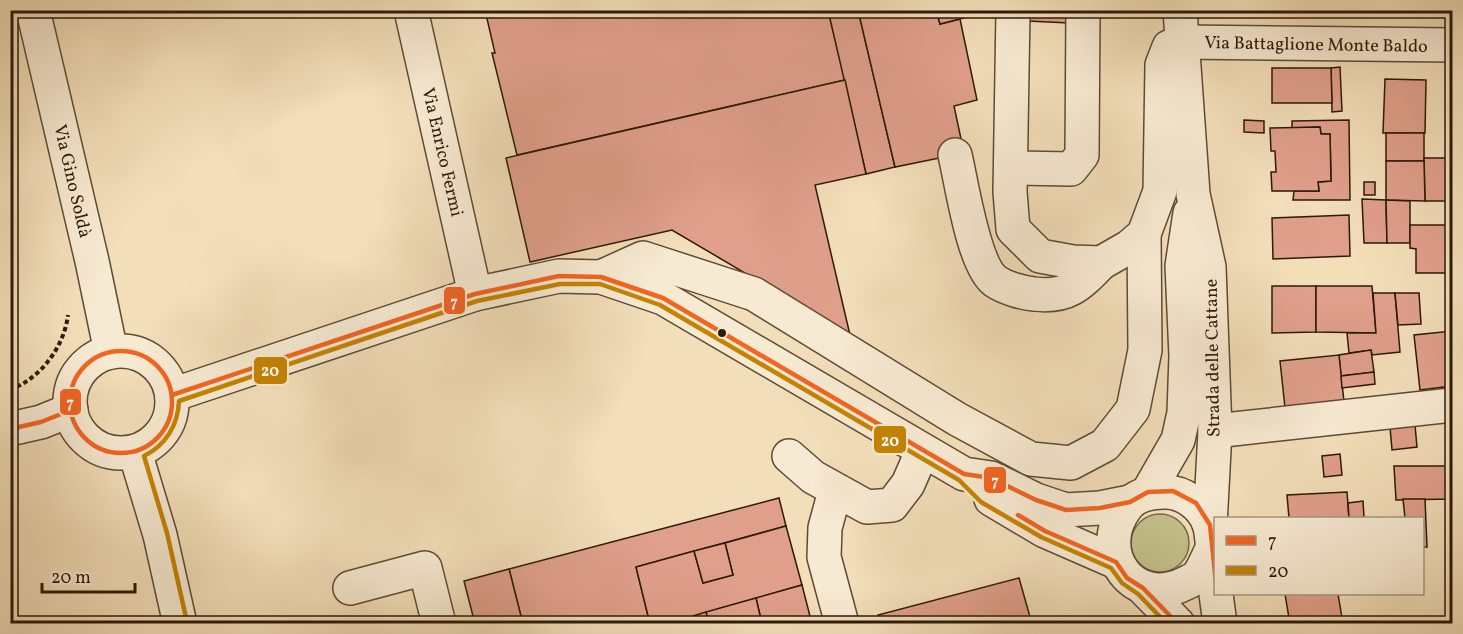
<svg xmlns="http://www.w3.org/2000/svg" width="1463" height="634" font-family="Vollkorn,serif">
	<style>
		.green { fill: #c3bf8a; stroke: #786c49; stroke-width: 1.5 }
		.building { fill: #e09f8b; stroke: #2d1a08; stroke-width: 1.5 }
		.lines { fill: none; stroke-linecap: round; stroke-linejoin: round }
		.minor-casing { stroke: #5e4b34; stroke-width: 36 }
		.path { stroke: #2d1a08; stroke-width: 4; stroke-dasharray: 4.5 3; stroke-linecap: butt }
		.minor { stroke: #f7ead2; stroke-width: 33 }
		.bus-1-casing { stroke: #f7ead2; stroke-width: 9 }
		.bus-2-casing { stroke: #f7ead2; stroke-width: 9 }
		.bus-1 { stroke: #f26522; stroke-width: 4.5 }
		.bus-2 { stroke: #c48302; stroke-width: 4.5 }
		.bus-dot { fill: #2d1a08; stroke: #f7ead2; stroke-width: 2 }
		.labels { text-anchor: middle; stroke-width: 4.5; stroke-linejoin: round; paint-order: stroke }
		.street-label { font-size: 18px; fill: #2d1a08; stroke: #f7ead2 }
		.line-badge { stroke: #f7ead2; stroke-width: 2 }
		.badge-label { font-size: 16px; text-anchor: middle; font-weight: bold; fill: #fff }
	</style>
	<rect width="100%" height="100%" fill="#f2deb9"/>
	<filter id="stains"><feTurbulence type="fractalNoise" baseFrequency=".00333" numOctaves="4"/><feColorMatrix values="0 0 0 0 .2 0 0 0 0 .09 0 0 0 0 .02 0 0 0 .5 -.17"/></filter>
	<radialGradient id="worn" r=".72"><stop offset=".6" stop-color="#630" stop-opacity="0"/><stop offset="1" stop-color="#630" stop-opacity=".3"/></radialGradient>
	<circle class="green" cx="1160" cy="543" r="29"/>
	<g class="building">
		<polygon points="485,10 828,10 845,80 517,155 492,53 495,53"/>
		<polygon points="828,10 858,10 895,167 866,174"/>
		<polygon points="858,10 936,10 940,24 960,19 977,100 954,106 964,153 895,167"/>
		<polygon points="936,10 978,10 979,14 940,24"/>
		<polygon points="1029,10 1070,13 1069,23 1028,21"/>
		<polygon points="1266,10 1313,10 1313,15 1267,15"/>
		<polygon points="1340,67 1342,111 1332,112 1331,68"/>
		<polygon points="1272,68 1331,68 1332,103 1272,103"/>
		<polygon points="1385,79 1426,80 1425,133 1383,133"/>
		<polygon points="845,80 866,174 815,185 850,335 672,230 530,262 506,158"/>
		<polygon points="1244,120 1264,121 1264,133 1244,132"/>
		<polygon points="1349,120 1350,200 1293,200 1294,191 1319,191 1318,182 1331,181 1330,134 1321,134 1320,127 1292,128 1292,121"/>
		<polygon points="1320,127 1321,134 1330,134 1331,181 1318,182 1319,191 1272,191 1271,172 1276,172 1275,151 1271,151 1270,128"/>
		<rect x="1386" y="133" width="38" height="28"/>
		<polygon points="1424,158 1446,158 1446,201 1425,201"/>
		<polygon points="1386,161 1424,161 1425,201 1386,200"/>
		<rect x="1364" y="182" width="11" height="13"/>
		<polygon points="1362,199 1386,200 1387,243 1364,243"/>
		<polygon points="1386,200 1410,201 1410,243 1387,243"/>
		<polygon points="1349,215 1350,256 1273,259 1272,218"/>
		<polygon points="1410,225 1452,225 1452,273 1416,273 1416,249 1410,248"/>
		<polygon points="1272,286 1316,286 1316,332 1272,333"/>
		<polygon points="1316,286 1372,286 1376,333 1316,332"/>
		<polygon points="1373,293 1395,293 1400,352 1372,355 1371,350 1349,353 1347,333 1376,333"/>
		<polygon points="1395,293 1419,293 1421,324 1398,325"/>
		<polygon points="1452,331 1452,386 1420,390 1414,335"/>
		<polygon points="1371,350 1374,372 1341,376 1339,355"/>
		<polygon points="1339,355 1345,411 1286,417 1280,361"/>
		<polygon points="1374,372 1375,384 1342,388 1341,376"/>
		<polygon points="1415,425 1417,447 1392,450 1390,427"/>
		<polygon points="1340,454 1342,475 1324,477 1322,456"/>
		<polygon points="1394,466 1452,466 1452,499 1396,500"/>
		<polygon points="1347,492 1349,518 1289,518 1287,495"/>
		<polygon points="779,498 786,526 636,567 650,624 523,624 509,569"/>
		<polygon points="1403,499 1425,499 1427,547 1422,547 1422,518 1405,518"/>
		<polygon points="1363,501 1364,518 1349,518 1348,503"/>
		<polygon points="786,526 802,585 667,624 650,624 636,567 694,551 703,583 733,575 725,543"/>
		<polygon points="725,543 733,575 703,583 694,551"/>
		<polygon points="509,569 523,624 475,624 464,581"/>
		<polygon points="1019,578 1032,624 880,624 878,615"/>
		<polygon points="802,585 812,624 762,624 756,598"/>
		<polygon points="1285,594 1338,594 1343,624 1290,624"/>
		<polygon points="756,598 762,624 709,624 706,612"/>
		<polygon points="706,612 709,624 667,624"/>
	</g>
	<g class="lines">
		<defs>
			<g id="minor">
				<polyline points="33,10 92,261 111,352"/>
				<polyline points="411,10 475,294"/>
				<polyline points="1013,10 1010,192 1013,229 1040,256 1073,262 1101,263 1129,247 1144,234 1160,191 1162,65 1169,47 1180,42 1452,45"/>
				<polyline points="1180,10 1193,194 1209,267 1215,431 1210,525"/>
				<path d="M955 155C962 184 973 264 995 281 1005 288 1023 293 1034 294 1067 298 1079 286 1101 263"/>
				<polyline points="1011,168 1071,169 1082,155 1083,10"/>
				<polyline points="601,277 643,258 754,294 957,419 1031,459 1071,463 1105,445 1133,409 1145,350 1144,234"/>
				<circle cx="121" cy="402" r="51"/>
				<polyline points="172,395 475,294 559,276 601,277 663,298 964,474 991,478 1036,500 1066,510 1100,508 1130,502"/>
				<polyline points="10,429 41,422 71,410"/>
				<polyline points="1215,431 1452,405"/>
				<polyline points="135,452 160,535 180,624"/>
				<polyline points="789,456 813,477 867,507 892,505 908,484 922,452"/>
				<polyline points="835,491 825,528 824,557 842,624"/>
				<polyline points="1148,492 1178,440 1184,413 1186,356 1182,266 1190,213"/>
				<polyline points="991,499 1045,531 1116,562"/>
				<path d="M1211 551C1207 559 1203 569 1198 576 1195 579 1190 581 1186 583 1134 610 1091 552 1127 506 1136 495 1150 492 1164 492 1183 491 1203 506 1209 524 1213 534 1214 575 1216 588"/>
				<polyline points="350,588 425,568 439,624"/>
				<polyline points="1143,588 1178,624"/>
				<polyline points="1216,594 1220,624"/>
			</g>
		</defs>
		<use href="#minor" class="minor-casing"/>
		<path class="path" d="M10 390C41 378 64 347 68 315"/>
		<use href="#minor" class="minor"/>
		<defs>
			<g id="bus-1">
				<circle cx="121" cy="402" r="51"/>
				<polyline points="172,395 475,294 559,276 601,277 663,298 964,474 991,478 1036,500 1066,510 1100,508 1130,502 1148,492 1173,491 1196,503 1210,525 1216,583"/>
				<polyline points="10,429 41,422 71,410"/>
				<polyline points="1018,515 1045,531 1116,562 1127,578 1143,588 1178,624"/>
			</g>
			<path id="bus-2" d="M187 622 167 533 144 456C166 445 178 425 179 401L477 301 560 284H600L660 305 959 480 981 502 1041 537 1111 568 1122 583 1138 594 1167 624"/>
		</defs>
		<use href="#bus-1" class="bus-1-casing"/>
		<use href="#bus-2" class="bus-2-casing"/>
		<use href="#bus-1" class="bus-1"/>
		<use href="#bus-2" class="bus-2"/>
	</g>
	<circle class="bus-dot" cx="722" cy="333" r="5"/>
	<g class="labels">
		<g class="street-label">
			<text transform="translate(1316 44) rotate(1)" y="6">Via Battaglione Monte Baldo</text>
			<text transform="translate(443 152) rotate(77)" y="6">Via Enrico Fermi</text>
			<text transform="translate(73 181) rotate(77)" y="6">Via Gino Soldà</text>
			<text transform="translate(1212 358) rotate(-91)" y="6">Strada delle Cattane</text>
		</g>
	</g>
	<g class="line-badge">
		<rect x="443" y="286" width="23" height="29" rx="6" fill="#f26522"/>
		<rect x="253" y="356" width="35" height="29" rx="6" fill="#c48302"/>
		<rect x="59" y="388" width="23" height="28" rx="6" fill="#f26522"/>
		<rect x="873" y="425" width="34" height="29" rx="6" fill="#c48302"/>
		<rect x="983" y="466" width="24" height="28" rx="6" fill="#f26522"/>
	</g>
	<g class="badge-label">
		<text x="454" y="307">7</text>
		<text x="270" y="376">20</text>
		<text x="70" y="408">7</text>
		<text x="890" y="446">20</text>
		<text x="995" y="486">7</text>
	</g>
	<rect width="1463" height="634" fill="none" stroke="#f2deb9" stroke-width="36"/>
	<rect x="12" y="12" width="1439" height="610" fill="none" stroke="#2d1a08" stroke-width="3"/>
	<rect x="18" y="18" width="1427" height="598" fill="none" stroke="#2d1a08" stroke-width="1.5"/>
	<rect x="1214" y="517" width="210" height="78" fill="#f7ead2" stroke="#a69781" stroke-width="1.5"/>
	<rect x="1226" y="536" width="30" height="9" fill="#f26522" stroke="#a69781" stroke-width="1.5"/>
	<text x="1268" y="547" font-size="18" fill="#2d1a08">7</text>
	<rect x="1226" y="566" width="30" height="9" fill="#c48302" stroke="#a69781" stroke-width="1.5"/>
	<text x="1268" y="577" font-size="18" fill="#2d1a08">20</text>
	<path d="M42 583v9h93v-9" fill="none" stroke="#2d1a08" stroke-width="3"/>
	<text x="51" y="583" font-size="18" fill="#2d1a08" stroke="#f7ead2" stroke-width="4.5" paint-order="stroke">20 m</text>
	<rect width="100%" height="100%" filter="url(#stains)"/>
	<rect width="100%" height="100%" fill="url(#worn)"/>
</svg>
